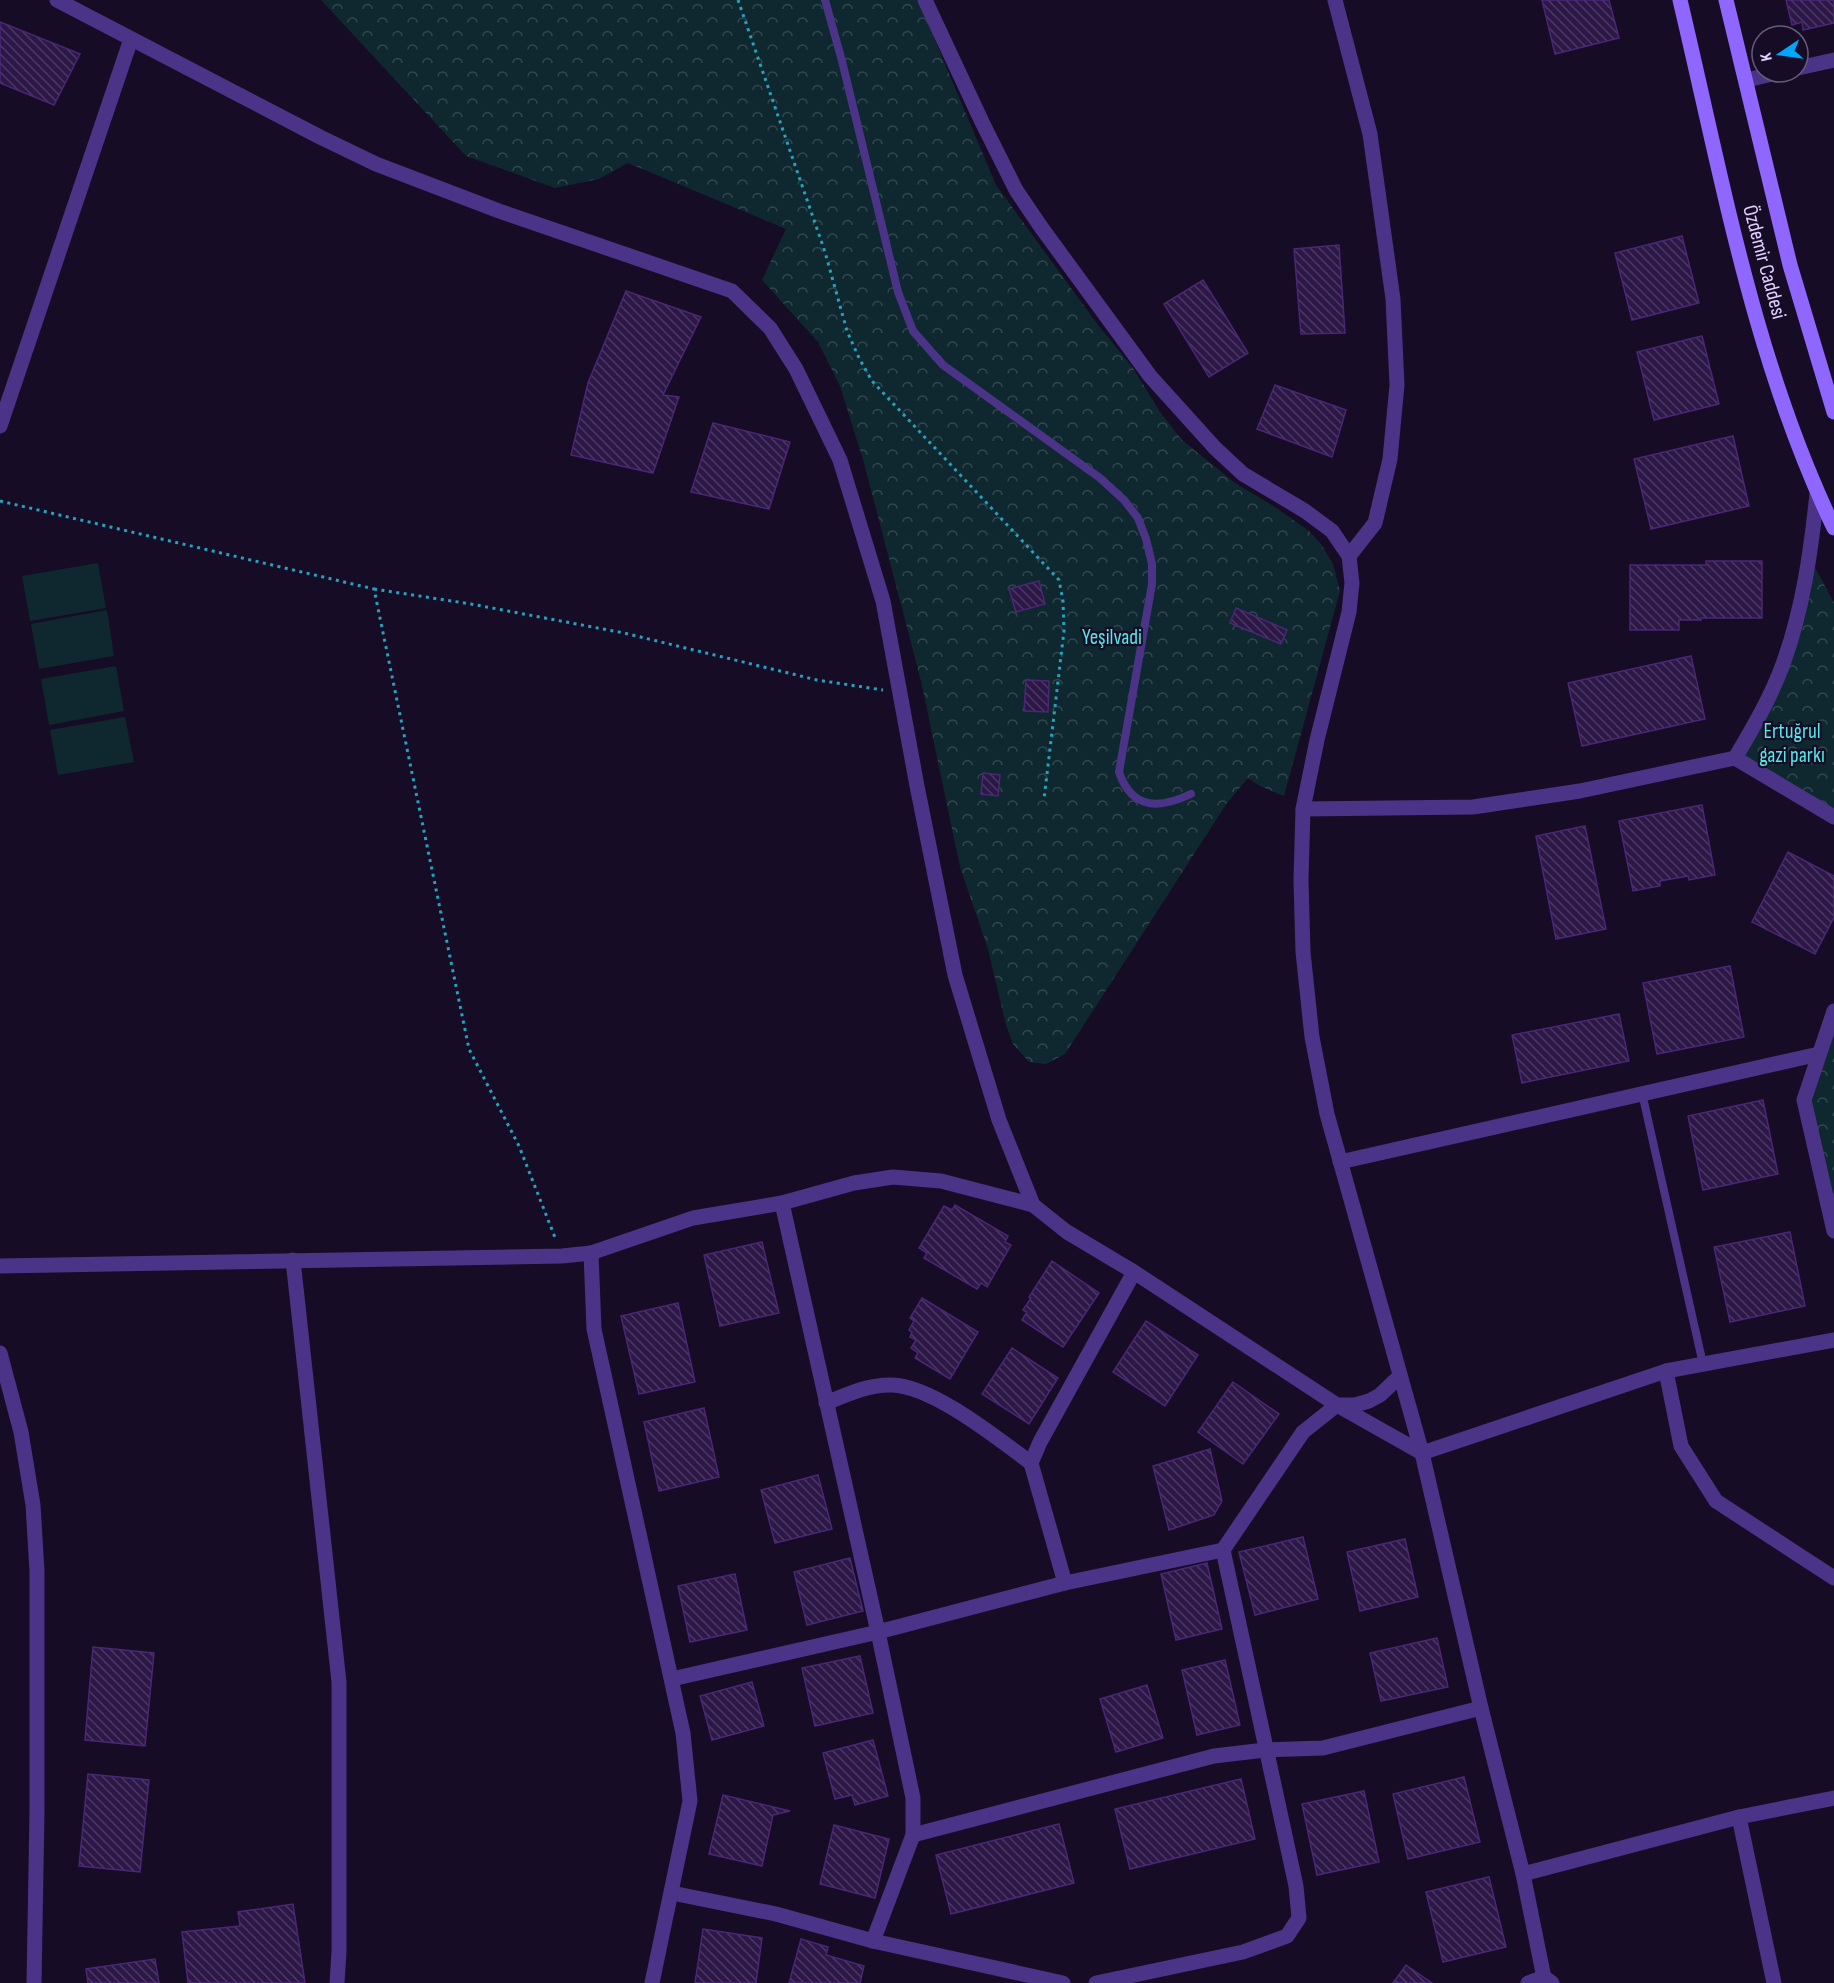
<svg xmlns="http://www.w3.org/2000/svg" width="1834" height="1983" font-family="'Sofia Sans Condensed',sans-serif">
	<style>
		.green { fill: #0f282f }
		.forest { fill: url(#forest-crowns) }
		.building { fill: url(#building-back-hatch); stroke: #492775; stroke-width: 1.5 }
		.lines { fill: none; stroke-linecap: round; stroke-linejoin: round }
		.path { stroke: #24a3be; stroke-width: 3; stroke-dasharray: 3 4.5; stroke-linecap: butt }
		.service { stroke: #4b3387; stroke-width: 8 }
		.minor { stroke: #4b3387; stroke-width: 15 }
		.tertiary { stroke: #4b3387; stroke-width: 15 }
		.secondary { stroke: #8f67ff; stroke-width: 15 }
		.labels { text-anchor: middle; stroke-width: 4.5; stroke-linejoin: round; paint-order: stroke }
		.street-label { font-size: 21px; fill: #e1d0ff; stroke: #160c25 }
		.park-label { font-size: 21px; fill: #52e9e7; stroke: #160c25 }
	</style>
	<defs>
		<pattern id="forest-crowns" width="20" height="18" patternUnits="userSpaceOnUse" patternTransform="scale(1.5)"><rect width="20" height="18" fill="#0f282f"/><path d="M2 6a3 3 0 1 1 6 0M12 15a3 3 0 1 1 6 0" fill="none" stroke="#32464e"/></pattern>
		<pattern id="building-back-hatch" width="6" height="6" patternUnits="userSpaceOnUse" patternTransform="scale(1.5)"><rect width="6" height="6" fill="#2c1747"/><path d="M-1 5l2 2M0 0l6 6M5-1l2 2" fill="none" stroke="#4a3863"/></pattern>
	</defs>
	<rect width="100%" height="100%" fill="#160c25"/>
	<g class="green">
		<polygon points="98,563 106,608 30,621 22,576"/>
		<polygon points="107,610 114,656 39,669 31,624"/>
		<polygon points="116,666 124,711 49,725 41,679"/>
		<polygon points="125,717 134,762 58,775 50,730"/>
	</g>
	<g class="forest">
		<polygon points="321,0 918,0 996,185 1095,321 1133,368 1160,412 1182,440 1235,483 1278,509 1309,531 1321,544 1333,564 1340,591 1284,796 1260,786 1248,778 1227,803 1065,1054 1046,1064 1029,1062 1013,1044 1006,1025 988,949 960,867 921,681 864,463 840,386 818,342 762,280 786,229 628,163 599,179 555,188 466,156"/>
		<polygon points="1810,558 1834,603 1834,817 1735,758 1765,706"/>
		<polygon points="1834,1011 1834,1231 1804,1100"/>
	</g>
	<g class="building">
		<polygon points="1542,0 1609,0 1619,38 1555,54"/>
		<polygon points="1786,0 1834,0 1834,23 1803,30 1802,22 1792,25"/>
		<polygon points="0,22 80,54 54,105 0,83"/>
		<polygon points="1682,236 1699,303 1632,320 1615,253"/>
		<polygon points="1339,245 1345,333 1301,334 1294,249"/>
		<polygon points="1203,280 1248,353 1209,377 1164,304"/>
		<polygon points="626,291 701,317 663,395 679,397 653,473 571,455 588,383"/>
		<polygon points="1702,336 1719,404 1654,420 1637,352"/>
		<polygon points="1275,385 1346,410 1332,457 1257,429"/>
		<polygon points="713,423 790,442 769,509 691,492"/>
		<polygon points="1733,436 1749,506 1651,529 1634,459"/>
		<polygon points="1706,561 1762,561 1762,618 1701,618 1701,620 1679,620 1679,630 1630,630 1630,565 1706,565"/>
		<polygon points="1039,581 1045,604 1016,612 1009,589"/>
		<polygon points="1236,608 1287,630 1281,644 1230,623"/>
		<polygon points="1691,656 1705,719 1582,746 1568,683"/>
		<polygon points="1026,680 1049,681 1048,712 1024,711"/>
		<polygon points="983,773 1000,775 998,796 981,794"/>
		<polygon points="1702,805 1715,875 1689,880 1688,876 1660,881 1660,886 1633,891 1619,821"/>
		<polygon points="1585,826 1606,929 1556,939 1536,836"/>
		<polygon points="1788,852 1834,876 1834,917 1815,954 1752,922"/>
		<polygon points="1730,966 1744,1037 1657,1054 1643,983"/>
		<polygon points="1619,1014 1629,1061 1522,1083 1512,1035"/>
		<polygon points="1763,1100 1778,1174 1703,1190 1688,1116"/>
		<polygon points="955,1205 1008,1236 1005,1242 1011,1245 987,1287 981,1283 977,1289 924,1258 927,1253 919,1248 944,1206 952,1210"/>
		<polygon points="1790,1232 1805,1306 1730,1322 1714,1247"/>
		<polygon points="762,1242 779,1313 720,1326 704,1255"/>
		<polygon points="1052,1261 1099,1293 1063,1347 1022,1320 1027,1312 1023,1310 1031,1298 1029,1297"/>
		<polygon points="922,1298 978,1332 950,1379 915,1358 918,1353 911,1348 916,1340 910,1337 912,1332 909,1330 914,1321 910,1318"/>
		<polygon points="678,1303 695,1382 639,1394 621,1316"/>
		<polygon points="1146,1321 1198,1355 1165,1406 1113,1372"/>
		<polygon points="1012,1348 1058,1378 1029,1424 982,1394"/>
		<polygon points="1233,1382 1279,1414 1243,1464 1198,1432"/>
		<polygon points="704,1408 719,1477 659,1491 644,1422"/>
		<polygon points="1210,1449 1222,1501 1214,1515 1169,1530 1153,1466"/>
		<polygon points="818,1475 832,1529 775,1543 761,1490"/>
		<polygon points="1303,1537 1318,1599 1255,1615 1239,1552"/>
		<polygon points="1405,1539 1418,1597 1360,1611 1347,1552"/>
		<polygon points="850,1558 863,1611 807,1625 794,1572"/>
		<polygon points="1207,1563 1222,1629 1176,1640 1161,1574"/>
		<polygon points="735,1574 747,1630 690,1642 678,1586"/>
		<polygon points="1437,1638 1448,1687 1381,1701 1370,1653"/>
		<polygon points="93,1647 154,1653 145,1746 85,1740"/>
		<polygon points="860,1656 873,1713 815,1726 802,1668"/>
		<polygon points="1225,1660 1240,1725 1197,1735 1182,1670"/>
		<polygon points="752,1682 764,1726 712,1740 700,1696"/>
		<polygon points="1147,1685 1163,1738 1116,1752 1100,1699"/>
		<polygon points="873,1740 888,1796 855,1805 852,1795 835,1799 823,1753"/>
		<polygon points="88,1774 149,1780 140,1872 79,1866"/>
		<polygon points="1464,1777 1480,1842 1408,1859 1393,1794"/>
		<polygon points="1241,1779 1255,1839 1130,1869 1115,1809"/>
		<polygon points="1364,1791 1379,1862 1317,1875 1302,1804"/>
		<polygon points="723,1795 790,1811 773,1815 762,1866 709,1854"/>
		<polygon points="1059,1824 1074,1883 951,1914 936,1855"/>
		<polygon points="834,1825 889,1839 875,1898 820,1884"/>
		<polygon points="1489,1877 1506,1947 1443,1962 1426,1892"/>
		<polygon points="293,1904 305,1983 188,1983 182,1932 240,1926 238,1912"/>
		<polygon points="703,1929 762,1938 756,1983 695,1983"/>
		<polygon points="801,1939 828,1947 826,1955 864,1966 860,1983 789,1983"/>
		<polygon points="155,1959 159,1983 88,1983 86,1969"/>
		<polygon points="1406,1965 1432,1983 1393,1983"/>
	</g>
	<g class="lines">
		<g class="path">
			<polyline points="738,0 825,252 847,331 859,358 872,381 1059,580 1063,601 1064,631 1044,799"/>
			<polyline points="0,501 374,589 469,1049 519,1146 556,1240"/>
			<polyline points="374,589 471,604 624,633 817,680 883,690"/>
		</g>
		<g class="service">
			<path d="M825 0 842 61 898 292 913 331 943 365 1100 478 1124 500 1138 518 1146 539 1152 564V584L1119 772C1132 810 1159 809 1191 794"/>
			<polyline points="1642,1093 1703,1364"/>
		</g>
		<g class="minor">
			<polyline points="57,0 320,137 376,164 499,211 732,291 770,328 796,369 840,460 883,601 917,786 955,975 999,1120 1033,1205"/>
			<polyline points="1335,0 1370,134 1393,299 1397,385 1390,459 1375,523 1349,556"/>
			<polyline points="1798,68 1834,60"/>
			<polyline points="1747,80 1780,72"/>
			<path d="M1735 758C1753 728 1771 697 1783 664 1803 609 1811 551 1817 493"/>
			<polyline points="1303,809 1473,807 1580,791 1735,758 1834,817"/>
			<polyline points="1834,1011 1804,1100 1834,1231"/>
			<polyline points="1340,1162 1819,1054"/>
			<polyline points="782,1203 878,1632 1065,1583 1223,1550"/>
			<polyline points="293,1260 339,1682 339,1952 337,1983"/>
			<polyline points="1666,1371 1681,1446 1716,1501 1834,1578"/>
			<path d="M826 1403C846 1395 869 1384 892 1385 933 1386 998 1439 1031 1463"/>
			<polyline points="1065,1583 1031,1463 1040,1442 1134,1272"/>
			<polyline points="672,1679 878,1632 913,1798 913,1835 873,1941"/>
			<polyline points="1739,1817 1774,1983"/>
			<polyline points="913,1835 1214,1756 1265,1750 1323,1748 1481,1708"/>
			<polyline points="1523,1874 1739,1817 1834,1798"/>
			<polyline points="672,1893 776,1914 873,1941 1063,1983"/>
			<polyline points="652,1983 690,1801 683,1733 594,1329 591,1253 693,1218 782,1203 854,1183 893,1177 941,1181 1033,1205 1067,1232 1134,1272 1337,1405 1422,1453 1666,1371 1834,1340"/>
			<polyline points="1096,1983 1243,1952 1287,1936 1299,1918 1296,1886 1223,1550 1303,1432 1337,1405 1355,1405 1369,1401 1380,1395 1400,1376"/>
			<polyline points="1528,1983 1544,1977 1552,1983"/>
		</g>
		<g class="tertiary">
			<polyline points="925,0 982,122 1016,190 1041,227 1150,376 1215,448 1243,474 1305,511 1332,531 1349,556 1352,583 1349,612 1317,740 1303,809 1301,880 1303,952 1312,1037 1327,1114 1422,1453 1481,1708 1523,1874 1545,1983"/>
			<polyline points="0,426 131,39"/>
			<polyline points="0,1266 562,1256 591,1253"/>
			<polyline points="0,1353 21,1432 33,1505 37,1571 37,1811 34,1983"/>
		</g>
		<g class="secondary">
			<path d="M1680 0C1722 177 1754 362 1834 528"/>
			<polyline points="1726,0 1790,265 1834,412"/>
		</g>
	</g>
	<g class="labels">
		<g class="street-label">
			<text transform="translate(1765 262) rotate(75)" y="7">Özdemir Caddesi</text>
		</g>
		<g class="park-label">
			<text x="1112" y="644">Yeşilvadi</text>
			<text x="1792" y="738">Ertuğrul<tspan x="1792" dy="24">gazi parkı</tspan></text>
		</g>
	</g>
	<g transform="translate(1780 54) rotate(257)"><circle r="28" fill="#160c25" stroke="#675a7c" stroke-width="1.5"/>
	<path d="M0-4.5L10 22L0 15L-10 22Z" fill="#00a6fb"/>
	<text y="-9" font-size="16" font-weight="bold" text-anchor="middle" fill="#e1d0ff">K</text>
	</g>
</svg>
